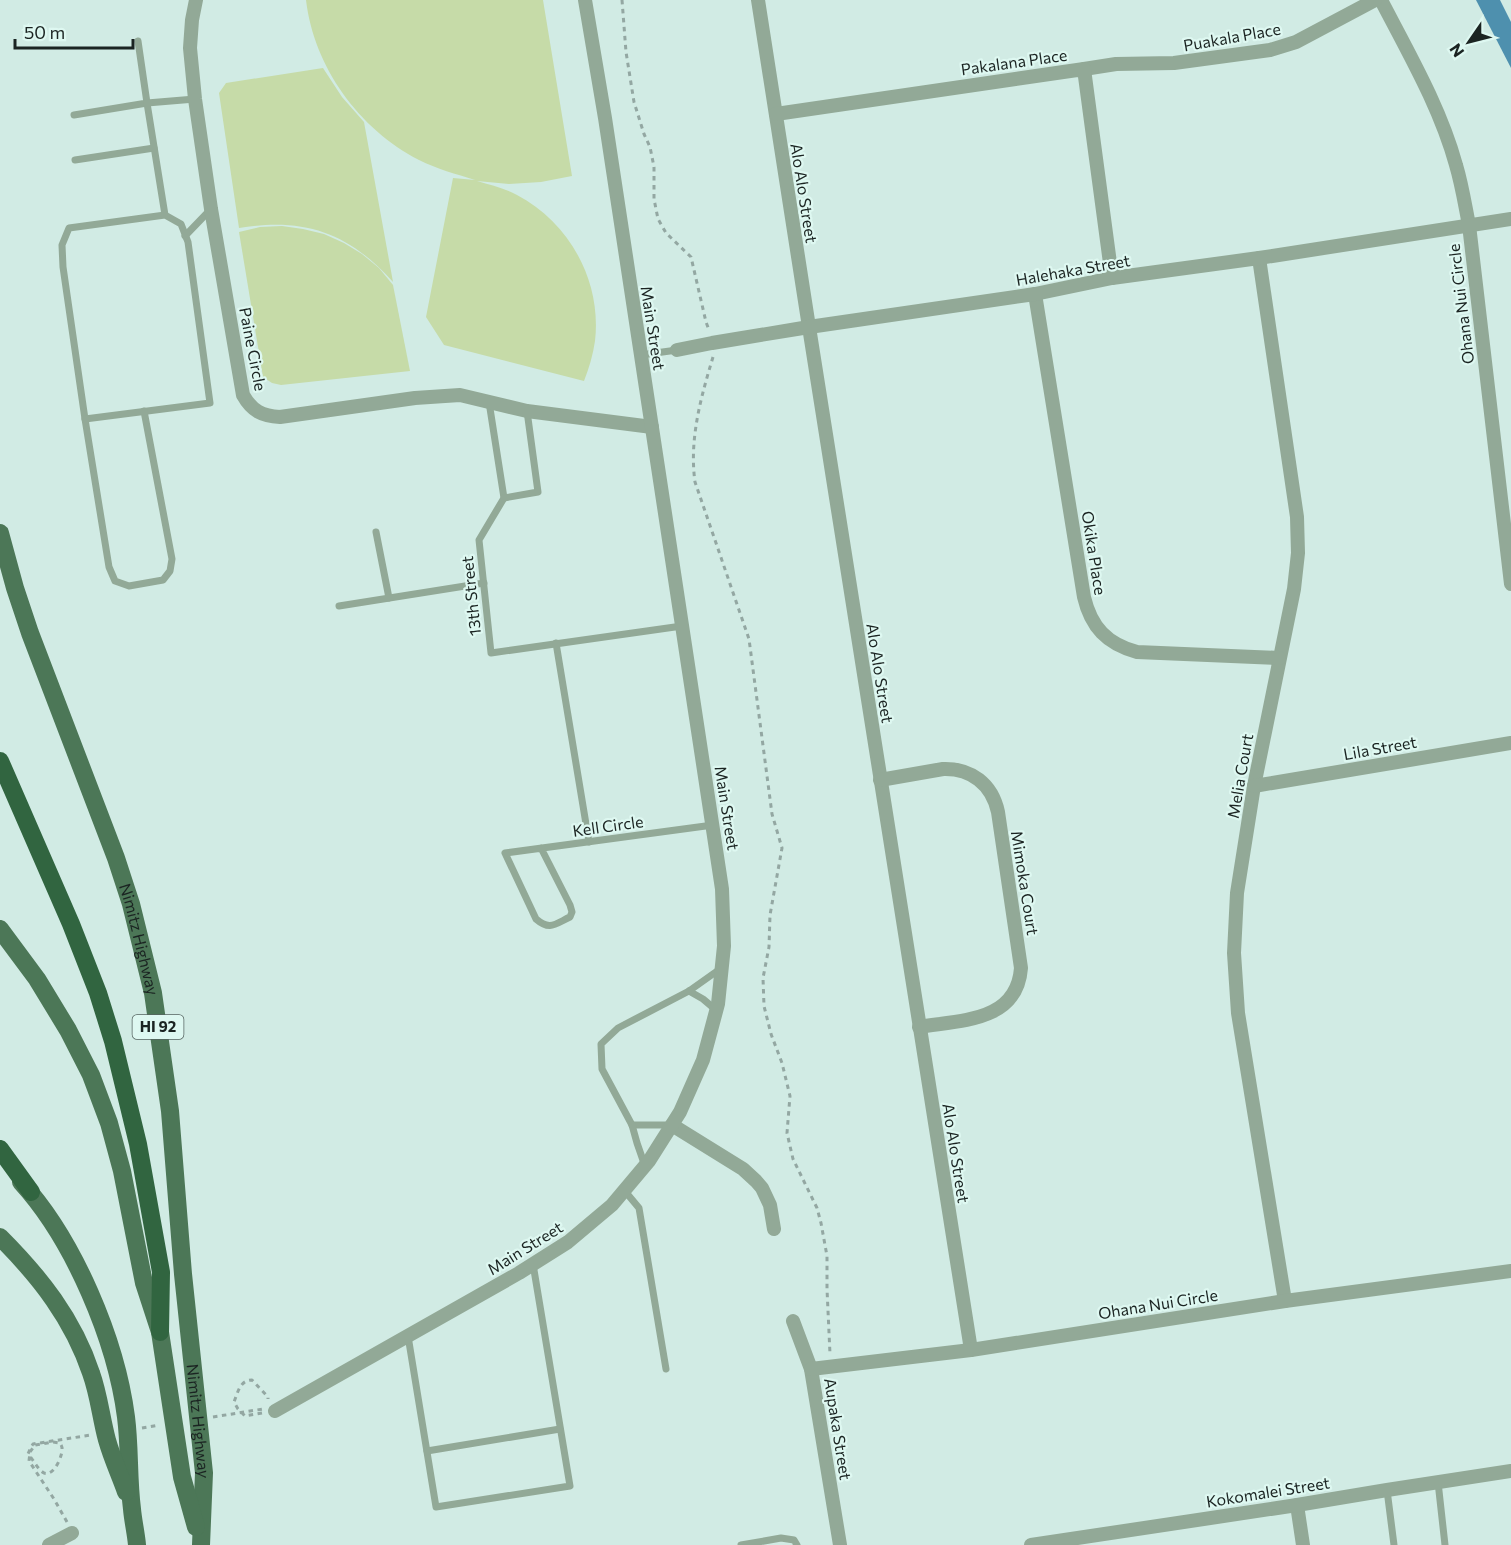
<svg xmlns="http://www.w3.org/2000/svg" width="1511" height="1545" font-family="Commissioner,sans-serif">
	<style>
		.green { fill: #c6dba8 }
		.water { fill: #4e90ae }
		.lines { fill: none; stroke-linecap: round; stroke-linejoin: round }
		.path { stroke: #93a7a2; stroke-width: 3; stroke-dasharray: 4.5 4.5; stroke-linecap: butt }
		.lane { stroke: #92a997; stroke-width: 7 }
		.street { stroke: #92a997; stroke-width: 14 }
		.primary { stroke: #4c7757; stroke-width: 18 }
		.highway { stroke: #316540; stroke-width: 18 }
		.labels { text-anchor: middle; stroke-width: 4.5; stroke-linejoin: round; paint-order: stroke }
		.shield { fill: #def8f1; stroke: #566460; stroke-width: 1.5 }
		.shield-label { font-size: 15px; font-weight: bold; fill: #1b2422 }
		.street-label { font-size: 16px; fill: #1b2422; stroke: #def8f1 }
	</style>
	<rect width="100%" height="100%" fill="#d1ebe4"/>
	<g class="green">
		<path d="M306 0H543L572 176 541 182 509 184 477 181C491 185 504 188 517 195 569 222 602 281 595 341 593 355 589 368 584 381L444 345 426 317 453 178 475 180C456 174 437 169 419 160 359 129 314 67 306 0Z"/>
		<path d="M323 68 342 97 364 122 393 282C349 233 305 217 239 228L219 93 226 83Z"/>
		<polygon points="282,226 303,229 324,234 344,243 362,254 379,268 393,285 410,371 281,385 272,383 263,377 239,232 260,227"/>
	</g>
	<polygon class="water" points="1476,0 1500,0 1511,22 1511,68"/>
	<g class="lines">
		<g class="path">
			<polyline points="622,0 626,52 634,102 644,134 650,147 654,167 654,199 658,219 666,233 691,257 706,322 709,330"/>
			<path d="M713 357C701 397 689 439 695 482L749 639 772 814 782 848 770 915 769 947 763 978 764 1006 771 1034 782 1063 790 1096 787 1133 793 1159 817 1208 821 1223 827 1256V1289L830 1354"/>
			<path d="M262 1413 245 1416 238 1409 234 1402C238 1392 240 1380 252 1380L268 1397V1399"/>
			<polyline points="213,1417 263,1409"/>
			<polyline points="142,1428 159,1425"/>
			<path d="M67 1522 54 1499 29 1461 30 1452 35 1445 53 1442 60 1443C61 1445 62 1446 62 1448 63 1455 54 1477 44 1473 38 1470 33 1459 28 1454L31 1447 33 1444 91 1435"/>
		</g>
		<g class="lane">
			<polyline points="74,115 147,103 138,41"/>
			<polyline points="75,160 154,148"/>
			<polyline points="165,215 181,224 188,242 210,403 85,419 63,267 62,245 69,228 165,215 147,103 195,99"/>
			<polyline points="185,236 211,209"/>
			<polyline points="641,355 677,350"/>
			<polyline points="489,402 504,498 479,540 491,653 682,626"/>
			<polyline points="85,419 109,567 115,581 129,586 163,580 170,571 172,559 144,411"/>
			<polyline points="504,498 538,492 527,411"/>
			<polyline points="376,532 389,598"/>
			<polyline points="339,606 484,583"/>
			<polyline points="556,643 589,842"/>
			<path d="M541 848 570 905 572 912 570 917C555 924 550 931 536 919L505 853 713 825"/>
			<polyline points="689,991 703,999 716,1010"/>
			<polyline points="632,1125 672,1125"/>
			<polyline points="645,1166 637,1143 632,1125 602,1069 601,1044 618,1028 689,991 720,969"/>
			<polyline points="624,1190 639,1208 666,1369"/>
			<polyline points="408,1336 436,1507 570,1486 533,1264"/>
			<polyline points="427,1451 560,1429"/>
			<polyline points="1438,1482 1445,1545"/>
			<polyline points="1387,1490 1394,1545"/>
			<polyline points="741,1545 781,1538 794,1540 797,1545"/>
		</g>
		<g class="street">
			<path d="M196 0 192 20 190 48 195 99 211 209 243 395C252 411 262 416 280 417L415 398 460 395 527 411 652 427"/>
			<polyline points="758,0 809,327 971,1350"/>
			<path d="M1381 0C1409 54 1440 107 1456 165 1462 185 1465 205 1469 225L1511 584"/>
			<polyline points="1084,69 1116,64 1174,63 1270,50 1296,42 1375,0"/>
			<polyline points="776,114 1084,69 1112,278"/>
			<polyline points="1259,258 1297,517 1298,553 1294,589 1254,786 1237,893 1234,953 1238,1013 1285,1301"/>
			<path d="M1035 294 1084 597C1091 627 1107 644 1137 652L1279 658"/>
			<polyline points="677,350 712,343 809,327 1035,294 1112,278 1259,258 1511,219"/>
			<path d="M880 780 943 769C971 768 992 784 998 812L1021 968C1017 1022 961 1020 919 1027"/>
			<polyline points="1254,786 1511,743"/>
			<polyline points="672,1125 743,1169 756,1181 762,1188 770,1205 774,1229"/>
			<polyline points="793,1321 811,1369 840,1545"/>
			<polyline points="811,1369 971,1350 1285,1301 1511,1271"/>
			<polyline points="275,1411 519,1273 568,1242 612,1205 649,1161 680,1112 703,1060 718,1004 724,946 722,889 605,118 585,0"/>
			<polyline points="1297,1505 1303,1545"/>
			<polyline points="49,1545 72,1533"/>
			<polyline points="1031,1545 1297,1505 1387,1490 1511,1471"/>
		</g>
		<g class="primary">
			<path id="s1" d="M0 533 15 588 30 633 116 858 131 904 153 993 170 1111 183 1274 204 1473 201 1545"/>
			<polyline points="0,929 37,979 68,1030 91,1075 109,1123 122,1171 144,1283 160,1332 182,1477 196,1527"/>
			<path d="M21 1182C74 1240 116 1340 126 1417 130 1448 128 1478 132 1509 133 1521 136 1533 137 1545"/>
			<path d="M0 1237C40 1277 73 1319 91 1373 99 1395 101 1418 107 1440 112 1458 120 1475 126 1492"/>
		</g>
		<g class="highway">
			<polyline points="0,761 71,924 98,993 113,1041 138,1144 161,1272 160,1332"/>
			<polyline points="0,1149 31,1192"/>
		</g>
	</g>
	<g class="labels">
		<rect class="shield" x="132.5" y="1015" width="51" height="24" rx="4.5"/>
		<g class="shield-label">
			<text x="158" y="1032">HI 92</text>
		</g>
		<g class="street-label">
			<text transform="translate(1232 37) rotate(-10)" y="6">Puakala Place</text>
			<text transform="translate(1014 62) rotate(-8)" y="6">Pakalana Place</text>
			<text transform="translate(804 193) rotate(81)" y="6">Alo Alo Street</text>
			<text transform="translate(1073 270) rotate(-10)" y="6">Halehaka Street</text>
			<text transform="translate(1461 304) rotate(-97)" y="6">Ohana Nui Circle</text>
			<text transform="translate(653 328) rotate(81)" y="6">Main Street</text>
			<text transform="translate(253 349) rotate(79)" y="6">Paine Circle</text>
			<text transform="translate(1094 553) rotate(81)" y="6">Okika Place</text>
			<text transform="translate(471 596) rotate(-96)" y="6">13th Street</text>
			<text transform="translate(880 673) rotate(81)" y="6">Alo Alo Street</text>
			<text transform="translate(1380 748) rotate(-10)" y="6">Lila Street</text>
			<text transform="translate(1240 776) rotate(-80)" y="6">Melia Court</text>
			<text transform="translate(727 808) rotate(81)" y="6">Main Street</text>
			<text transform="translate(608 826) rotate(-8)" y="6">Kell Circle</text>
			<text transform="translate(1025 883) rotate(81)" y="6">Mimoka Court</text>
			<text dy="6" stroke="none"><textPath href="#s1" startOffset="430">Nimitz Highway</textPath></text>
			<text transform="translate(956 1153) rotate(81)" y="6">Alo Alo Street</text>
			<text transform="translate(525 1248) rotate(-32)" y="6">Main Street</text>
			<text transform="translate(1158 1304) rotate(-9)" y="6">Ohana Nui Circle</text>
			<text dy="6" stroke="none"><textPath href="#s1" startOffset="916">Nimitz Highway</textPath></text>
			<text transform="translate(838 1429) rotate(81)" y="6">Aupaka Street</text>
			<text transform="translate(1268 1492) rotate(-9)" y="6">Kokomalei Street</text>
		</g>
	</g>
	<g transform="translate(1469 42) rotate(235)" stroke="#def8f1" stroke-width="4.5" paint-order="stroke">
	<path d="M0-4.5L10 22L0 15L-10 22Z" fill="#1b2422"/>
	<text y="-9" font-size="16" font-weight="bold" text-anchor="middle" fill="#1b2422">N</text>
	</g>
	<path d="M15 39v9h118v-9" fill="none" stroke="#1b2422" stroke-width="3"/>
	<text x="24" y="39" font-size="18" fill="#1b2422" stroke="#def8f1" stroke-width="4.5" paint-order="stroke">50 m</text>
</svg>
